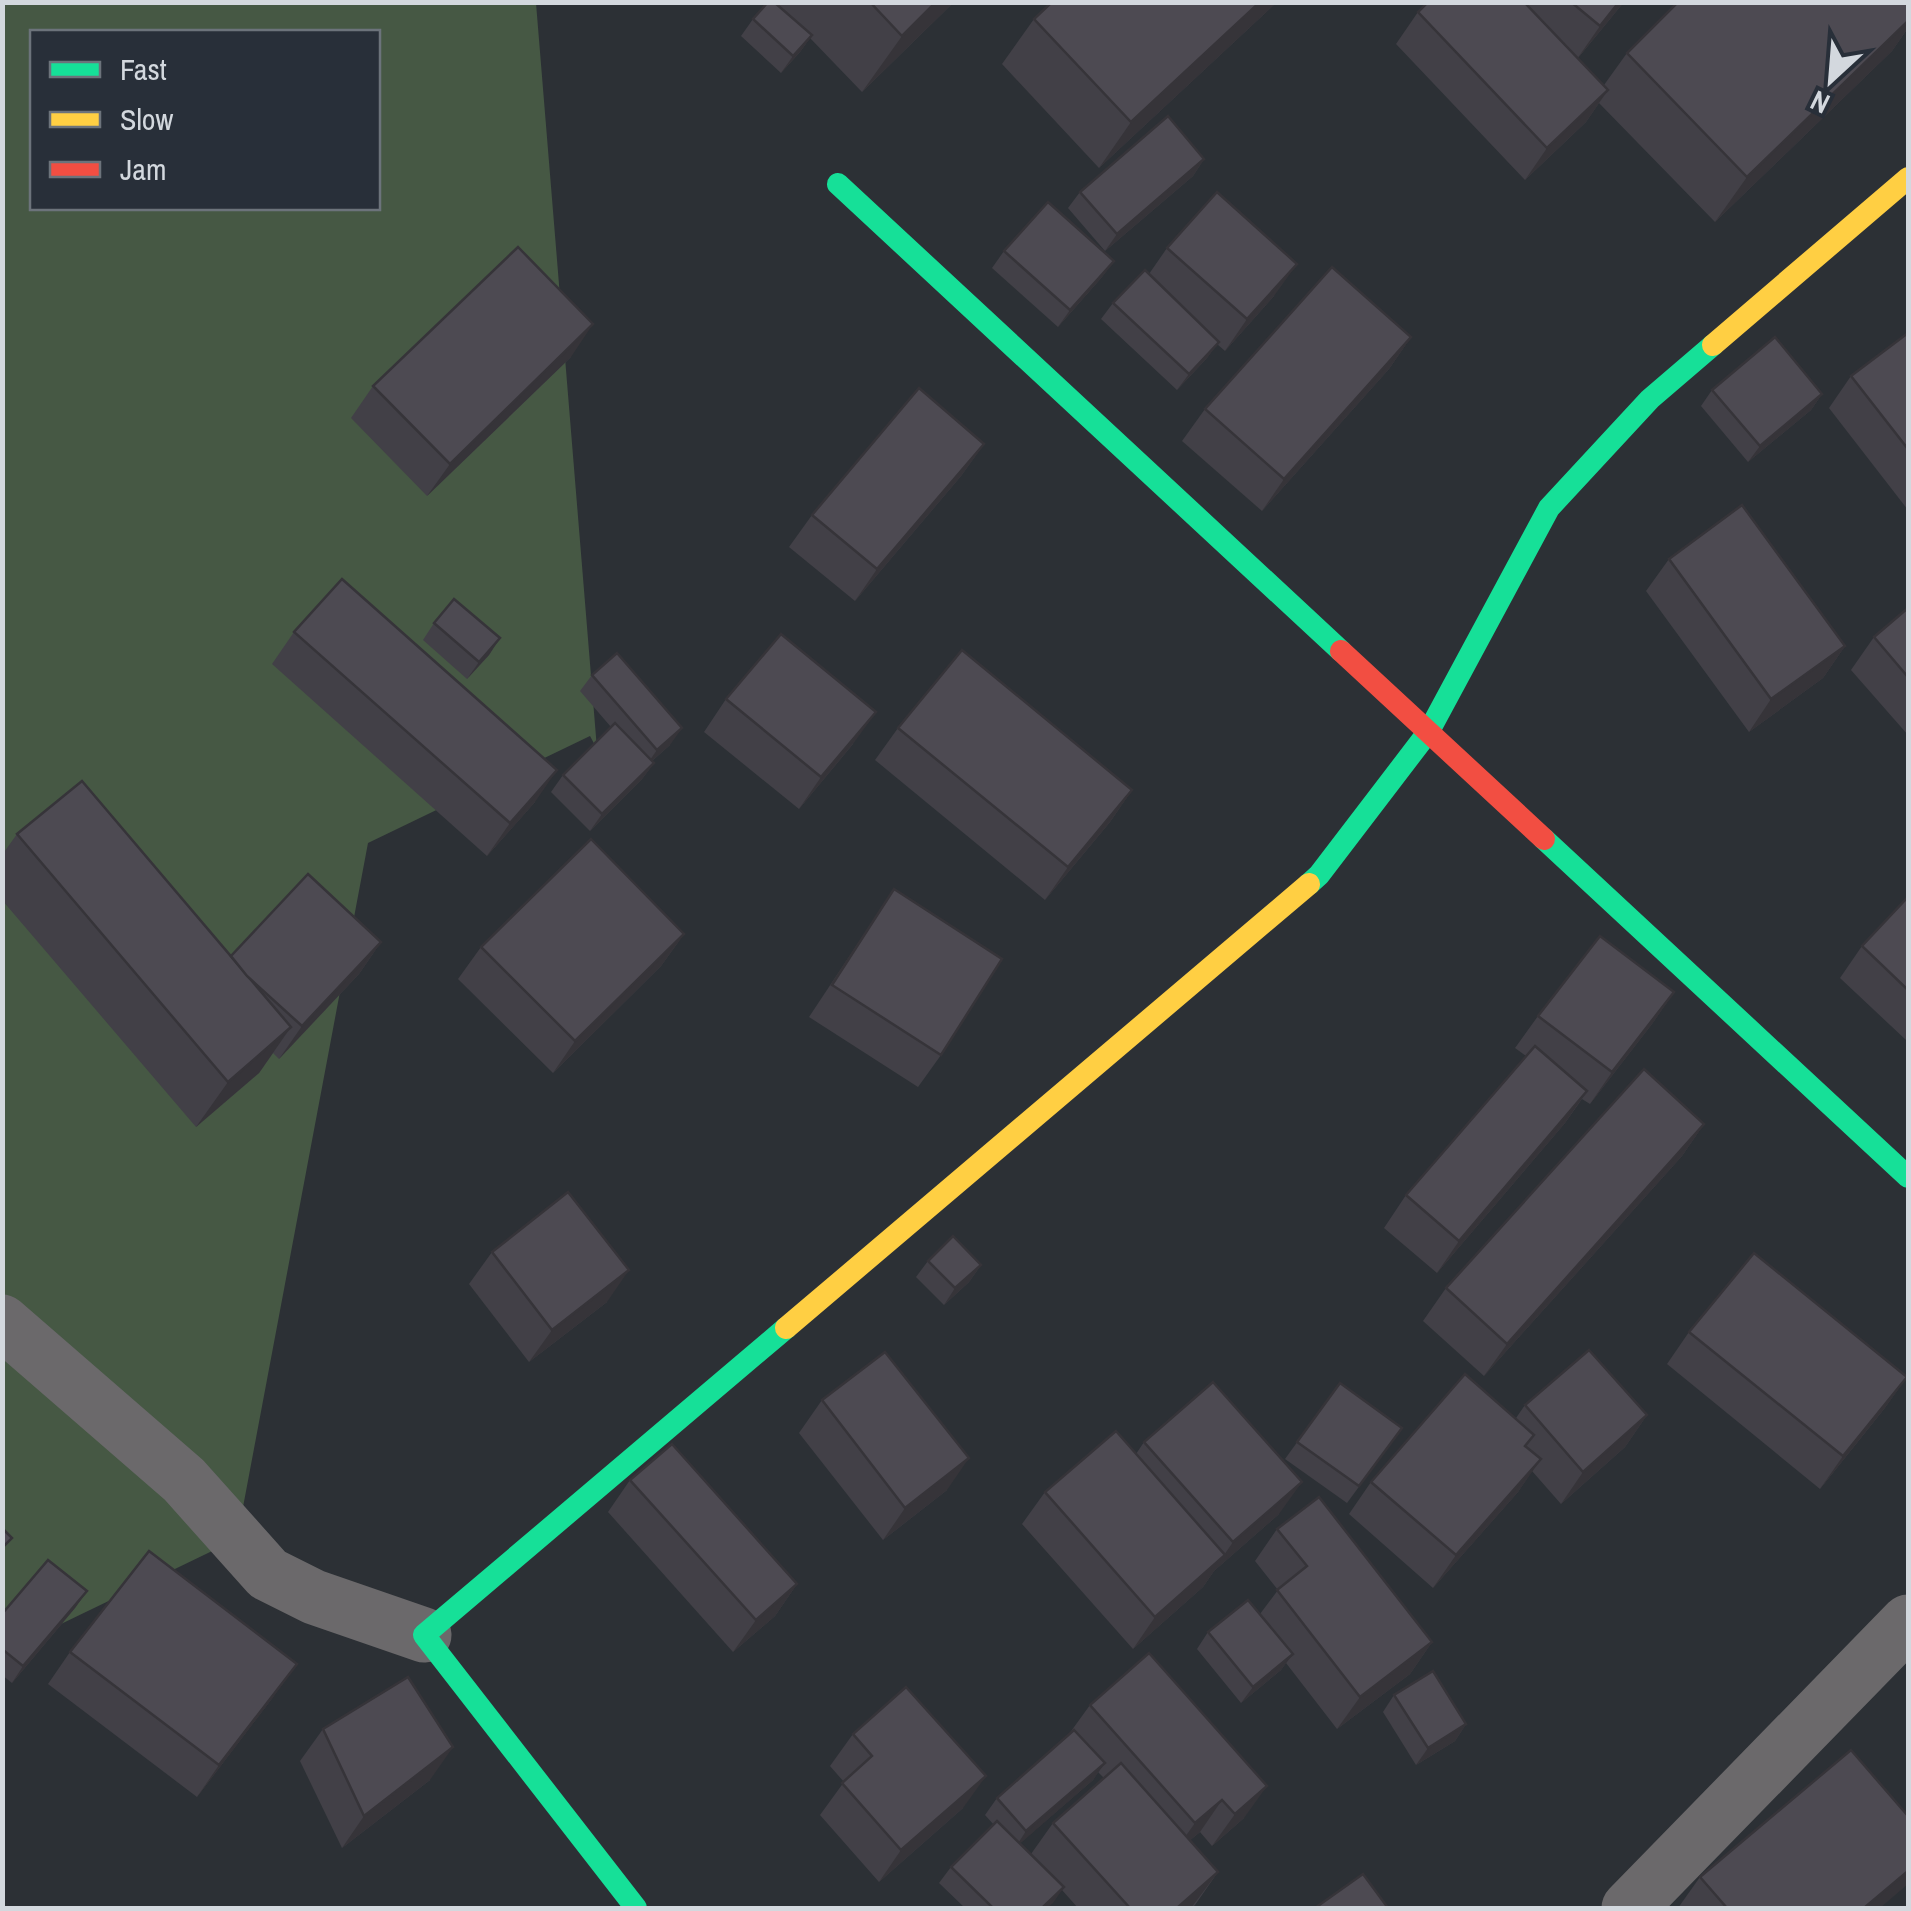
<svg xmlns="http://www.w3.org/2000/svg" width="1911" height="1911" font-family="'Archivo Narrow',sans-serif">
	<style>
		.green { fill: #465844; fill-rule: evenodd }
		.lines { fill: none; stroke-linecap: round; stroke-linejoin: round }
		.street { stroke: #6b696b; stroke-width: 55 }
		.fast { stroke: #16e098; stroke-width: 22 }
		.slow { stroke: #ffcf43; stroke-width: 22 }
		.jam { stroke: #f24e42; stroke-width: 22 }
		.wall { fill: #424047; fill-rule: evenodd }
		.shaded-wall { fill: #363439 }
		.building { fill: #4d4a52; stroke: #363439; stroke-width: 2.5 }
	</style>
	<rect width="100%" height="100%" fill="#2c3035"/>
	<path class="green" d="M3 3H536L597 749 590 736 368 843 237 1539 3 1652ZM32 32H378V208H32Z"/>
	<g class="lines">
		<g class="street">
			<polyline points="2,1322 184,1480 268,1574 314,1597 424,1635"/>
			<polyline points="1629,1908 1908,1622"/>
		</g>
		<g class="fast">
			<polyline points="838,184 1341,651"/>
			<polyline points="1544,839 1908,1177"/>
			<polyline points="1309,884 1319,875 1429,731 1549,508 1650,399 1713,345"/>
			<polyline points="636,1908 424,1635 786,1328"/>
		</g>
		<g class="slow">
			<polyline points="1713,345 1908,178"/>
			<polyline points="786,1328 1309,884"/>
		</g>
		<polyline class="jam" points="1341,651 1544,839"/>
	</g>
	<g class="wall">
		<polygon points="775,2 954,2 862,92 810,38 800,52 781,73 741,36 753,19 784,12"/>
		<polygon points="1277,2 1099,168 1002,64 1034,19"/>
		<polygon points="1428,2 1624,2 1578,58 1604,85 1627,53 1908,2 1908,28 1892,51 1715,222 1599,103 1586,122 1525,180 1396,44 1418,12"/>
		<polygon points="1204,159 1193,176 1105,251 1068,208 1080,192"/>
		<polygon points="1167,248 1274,296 1225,351 1217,344 1207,358 1177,390 1101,319 1113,303 1149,274"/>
		<polygon points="1004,251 1114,261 1102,277 1058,327 992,268"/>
		<polygon points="1908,333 1908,510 1829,408 1851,376"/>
		<polygon points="1411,337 1389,369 1262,511 1182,441 1205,409"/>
		<polygon points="571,357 427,496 351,418 373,386"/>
		<polygon points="1712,390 1822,394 1811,410 1748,462 1701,406"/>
		<polygon points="984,444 961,476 855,601 789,547 812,515"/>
		<polygon points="1669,559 1845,646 1823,678 1749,732 1646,591"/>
		<polygon points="1908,608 1908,735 1851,670 1874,637"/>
		<polygon points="434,623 500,638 489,655 467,679 423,640"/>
		<polygon points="294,632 535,802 487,856 272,664"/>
		<polygon points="592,675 670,745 652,761 654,763 642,779 590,831 551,792 563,775 611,727 580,691"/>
		<polygon points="726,699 853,744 799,809 704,732"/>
		<polygon points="898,728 1132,790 1110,822 1045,900 875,760"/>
		<polygon points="17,834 231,956 381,942 359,974 279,1059 273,1053 259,1073 196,1127 2,900 2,855"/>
		<polygon points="894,889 941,1055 918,1087 809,1017"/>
		<polygon points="1908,897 1908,1037 1906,1040 1840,978 1862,946"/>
		<polygon points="684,934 661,966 553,1073 458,979 481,947"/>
		<polygon points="1674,992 1652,1024 1590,1104 1582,1099 1565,1123 1437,1273 1384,1228 1406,1195 1526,1056 1515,1048 1538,1016"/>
		<polygon points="1704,1124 1682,1156 1484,1376 1423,1321 1446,1288"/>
		<polygon points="492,1252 607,1302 529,1362 469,1284"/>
		<polygon points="928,1261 981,1265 969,1282 944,1305 916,1277"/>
		<polygon points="1689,1332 1907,1377 1884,1409 1820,1489 1667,1364"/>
		<polygon points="1340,1383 1402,1428 1347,1503 1285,1459"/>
		<polygon points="822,1400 947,1490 883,1540 799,1433"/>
		<polygon points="1525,1405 1647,1415 1625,1447 1561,1504 1532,1471 1518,1492 1433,1588 1349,1514 1371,1482 1516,1418"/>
		<polygon points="1144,1442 1279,1514 1214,1571 1203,1587 1133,1649 1022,1524 1045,1492 1136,1454"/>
		<polygon points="630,1480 797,1584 775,1616 733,1652 608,1512"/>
		<polygon points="1277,1529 1432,1642 1410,1674 1337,1729 1286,1663 1281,1670 1241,1703 1197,1649 1208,1632 1260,1614 1278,1590 1255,1561"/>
		<polygon points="87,1591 75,1608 12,1683 2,1675 2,1614"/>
		<polygon points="70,1652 274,1696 197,1797 48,1684"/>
		<path d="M1149 1653 1244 1818 1212 1846 1200 1832 1189 1841 1218 1872 1195 1905 1191 1908H1078L1062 1890 1047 1908H965L939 1883 951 1867 994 1825 985 1815 997 1798 1069 1734 1090 1705ZM1098 1772 1104 1778 1053 1823 1031 1854 1020 1843 1093 1780Z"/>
		<polygon points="1394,1695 1466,1724 1455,1741 1416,1765 1383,1712"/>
		<polygon points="323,1729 430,1780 342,1848 300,1761"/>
		<polygon points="853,1734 963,1808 879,1882 820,1815 844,1782 830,1766"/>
		<polygon points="1700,1877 1880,1908 1678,1908"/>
	</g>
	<g class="shaded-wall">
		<polygon points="936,2 954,2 862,92 902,36"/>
		<polygon points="1260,2 1277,2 1099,168 1131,122"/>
		<polygon points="1619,2 1624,2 1577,59 1600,26"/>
		<polygon points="1908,21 1908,28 1892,51 1715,222 1747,177"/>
		<polygon points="812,35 800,52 781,73 793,56"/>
		<polygon points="1608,90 1586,122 1525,180 1547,148"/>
		<polygon points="1204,159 1193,176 1105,251 1117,234"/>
		<polygon points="1114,261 1102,277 1058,327 1070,310"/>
		<polygon points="1297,264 1274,296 1225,351 1247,319"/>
		<polygon points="593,324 571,357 427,496 450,464"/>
		<polygon points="1411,337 1389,369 1262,511 1284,479"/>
		<polygon points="1219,342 1207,358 1177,390 1189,374"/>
		<polygon points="1822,394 1811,410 1748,462 1760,446"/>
		<polygon points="984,444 961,476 855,601 877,569"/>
		<polygon points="500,638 489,655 467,679 479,662"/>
		<polygon points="1845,646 1823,678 1749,732 1771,699"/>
		<polygon points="876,712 853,744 799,809 821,777"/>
		<polygon points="682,728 670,745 645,767 657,750"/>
		<polygon points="654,763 642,779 590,831 602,814"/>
		<polygon points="557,770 535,802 487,856 510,823"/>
		<polygon points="1132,790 1110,822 1045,900 1068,867"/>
		<polygon points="684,934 661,966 553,1073 575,1041"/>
		<polygon points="381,942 359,974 279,1059 302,1026"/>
		<polygon points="1674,992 1652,1024 1590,1104 1612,1072"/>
		<polygon points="291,1027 259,1073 196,1127 228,1082"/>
		<polygon points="1587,1091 1565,1123 1437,1273 1459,1241"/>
		<polygon points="1704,1124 1682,1156 1484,1376 1507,1344"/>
		<polygon points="981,1265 969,1282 944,1305 955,1288"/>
		<polygon points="629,1270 607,1302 529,1362 552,1330"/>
		<polygon points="1907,1377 1884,1409 1820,1489 1843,1456"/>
		<polygon points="1647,1415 1625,1447 1561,1504 1583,1472"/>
		<polygon points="969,1458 947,1490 883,1540 905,1508"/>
		<polygon points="1541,1459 1518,1492 1433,1588 1456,1555"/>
		<polygon points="1302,1482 1279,1514 1214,1571 1203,1587 1133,1649 1155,1617 1222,1558 1233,1542"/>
		<polygon points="797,1584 775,1616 733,1652 756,1620"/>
		<polygon points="87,1591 75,1608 12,1683 23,1666"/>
		<polygon points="1432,1642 1410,1674 1337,1729 1360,1697"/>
		<polygon points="1293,1654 1281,1670 1241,1703 1253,1687"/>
		<polygon points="297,1664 274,1696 197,1797 219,1765"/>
		<polygon points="1466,1724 1455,1741 1416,1765 1428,1748"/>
		<polygon points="453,1747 430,1780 342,1848 364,1816"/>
		<polygon points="1105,1763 1093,1780 1015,1848 1026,1831"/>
		<polygon points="986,1776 963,1808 879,1882 901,1850"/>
		<polygon points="1267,1786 1244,1818 1212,1846 1235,1814"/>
		<polygon points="1222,1800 1200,1832 1172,1855 1195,1823"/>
		<polygon points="1908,1871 1908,1884 1880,1908 1864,1908"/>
		<polygon points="1218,1872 1191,1908 1177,1908"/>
		<polygon points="1064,1887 1053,1903 1047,1908 1042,1908"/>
	</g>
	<g class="building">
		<polygon points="768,2 774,2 812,35 793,56 753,19"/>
		<polygon points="870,2 936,2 902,36"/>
		<polygon points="1052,2 1260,2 1131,122 1034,19"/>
		<polygon points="1428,2 1524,2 1608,90 1547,148 1418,12"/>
		<polygon points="1571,2 1619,2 1600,26"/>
		<polygon points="1678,2 1908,2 1908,21 1747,177 1627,53"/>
		<polygon points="1168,116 1204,159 1117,234 1080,192"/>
		<polygon points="1217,192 1297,264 1247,319 1167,248"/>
		<polygon points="1048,202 1114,261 1070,310 1004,251"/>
		<polygon points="518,247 593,324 450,464 373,386"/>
		<polygon points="1332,267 1411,337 1284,479 1205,409"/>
		<polygon points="1145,270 1219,342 1189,374 1113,303"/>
		<polygon points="1908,333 1908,449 1851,376"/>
		<polygon points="1775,337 1822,394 1760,446 1712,390"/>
		<polygon points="919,388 984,444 877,569 812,515"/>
		<polygon points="1742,505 1845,646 1771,699 1669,559"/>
		<polygon points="342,579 557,770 510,823 294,632"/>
		<polygon points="454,599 500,638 479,662 434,623"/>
		<polygon points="1908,608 1908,677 1874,637"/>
		<polygon points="781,634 876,712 821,777 726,699"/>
		<polygon points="962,650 1132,790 1068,867 898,728"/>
		<polygon points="617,653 682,728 657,750 592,675"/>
		<polygon points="615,723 654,763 602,814 563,775"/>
		<polygon points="82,781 291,1027 228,1082 17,834"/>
		<polygon points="591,839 684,934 575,1041 481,947"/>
		<polygon points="308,874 381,942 302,1026 247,976 231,956"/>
		<polygon points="894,889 1002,959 941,1055 832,985"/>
		<polygon points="1908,897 1908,990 1862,946"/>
		<polygon points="1600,936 1674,992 1612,1072 1538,1016"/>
		<polygon points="1535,1046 1587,1091 1459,1241 1406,1195"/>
		<polygon points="1644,1069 1704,1124 1507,1344 1446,1288"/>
		<polygon points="568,1192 629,1270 552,1330 492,1252"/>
		<polygon points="953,1236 981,1265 955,1288 928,1261"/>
		<polygon points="1754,1253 1907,1377 1843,1456 1689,1332"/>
		<polygon points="1589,1350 1647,1415 1583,1472 1525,1405"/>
		<polygon points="885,1352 969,1458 905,1508 822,1400"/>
		<polygon points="1465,1374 1534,1435 1525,1446 1541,1459 1456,1555 1371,1482"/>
		<polygon points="1213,1382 1302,1482 1233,1542 1144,1442"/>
		<polygon points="1340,1383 1402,1428 1359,1486 1297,1442"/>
		<polygon points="1116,1431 1225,1555 1155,1617 1045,1492"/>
		<polygon points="672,1444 797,1584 756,1620 630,1480"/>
		<polygon points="1319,1497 1432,1642 1360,1697 1277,1590 1307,1566 1277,1529"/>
		<polygon points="2,1528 12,1538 2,1548"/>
		<polygon points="149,1551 297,1664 219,1765 70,1652"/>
		<polygon points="48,1560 87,1591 23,1666 2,1649 2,1614"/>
		<polygon points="1248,1600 1293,1654 1253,1687 1208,1632"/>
		<polygon points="1149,1653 1267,1786 1235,1814 1222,1800 1195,1823 1090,1705"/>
		<polygon points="1433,1671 1466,1724 1428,1748 1394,1695"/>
		<polygon points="408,1677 453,1747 364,1816 323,1729"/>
		<polygon points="906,1687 986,1776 901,1850 842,1783 872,1756 853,1734"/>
		<polygon points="1074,1730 1105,1763 1026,1831 997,1798"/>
		<polygon points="1851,1750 1908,1816 1908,1871 1864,1908 1727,1908 1700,1877"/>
		<polygon points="1121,1763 1218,1872 1177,1908 1130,1908 1053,1823"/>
		<polygon points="997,1821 1064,1887 1042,1908 993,1908 951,1867"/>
		<polygon points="1363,1874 1388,1908 1315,1908"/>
	</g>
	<rect width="1911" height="1911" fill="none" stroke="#d3d8de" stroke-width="10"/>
	<rect x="30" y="30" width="350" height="180" fill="#282f39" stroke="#6c737b" stroke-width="2.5"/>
	<rect x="50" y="62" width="50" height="15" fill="#16e098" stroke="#6c737b" stroke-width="2.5"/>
	<text x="120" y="80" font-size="30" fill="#d3d8de">Fast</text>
	<rect x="50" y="112" width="50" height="15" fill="#ffcf43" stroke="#6c737b" stroke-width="2.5"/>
	<text x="120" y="130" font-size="30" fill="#d3d8de">Slow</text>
	<rect x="50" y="162" width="50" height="15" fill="#f24e42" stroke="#6c737b" stroke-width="2.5"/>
	<text x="120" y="180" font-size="30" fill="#d3d8de">Jam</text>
	<g transform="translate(1831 80) rotate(206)" stroke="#282f39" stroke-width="8" paint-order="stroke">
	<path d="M0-8L18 38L0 25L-18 38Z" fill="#d3d8de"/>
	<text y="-15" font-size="28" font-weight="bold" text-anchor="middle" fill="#d3d8de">N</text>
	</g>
</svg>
